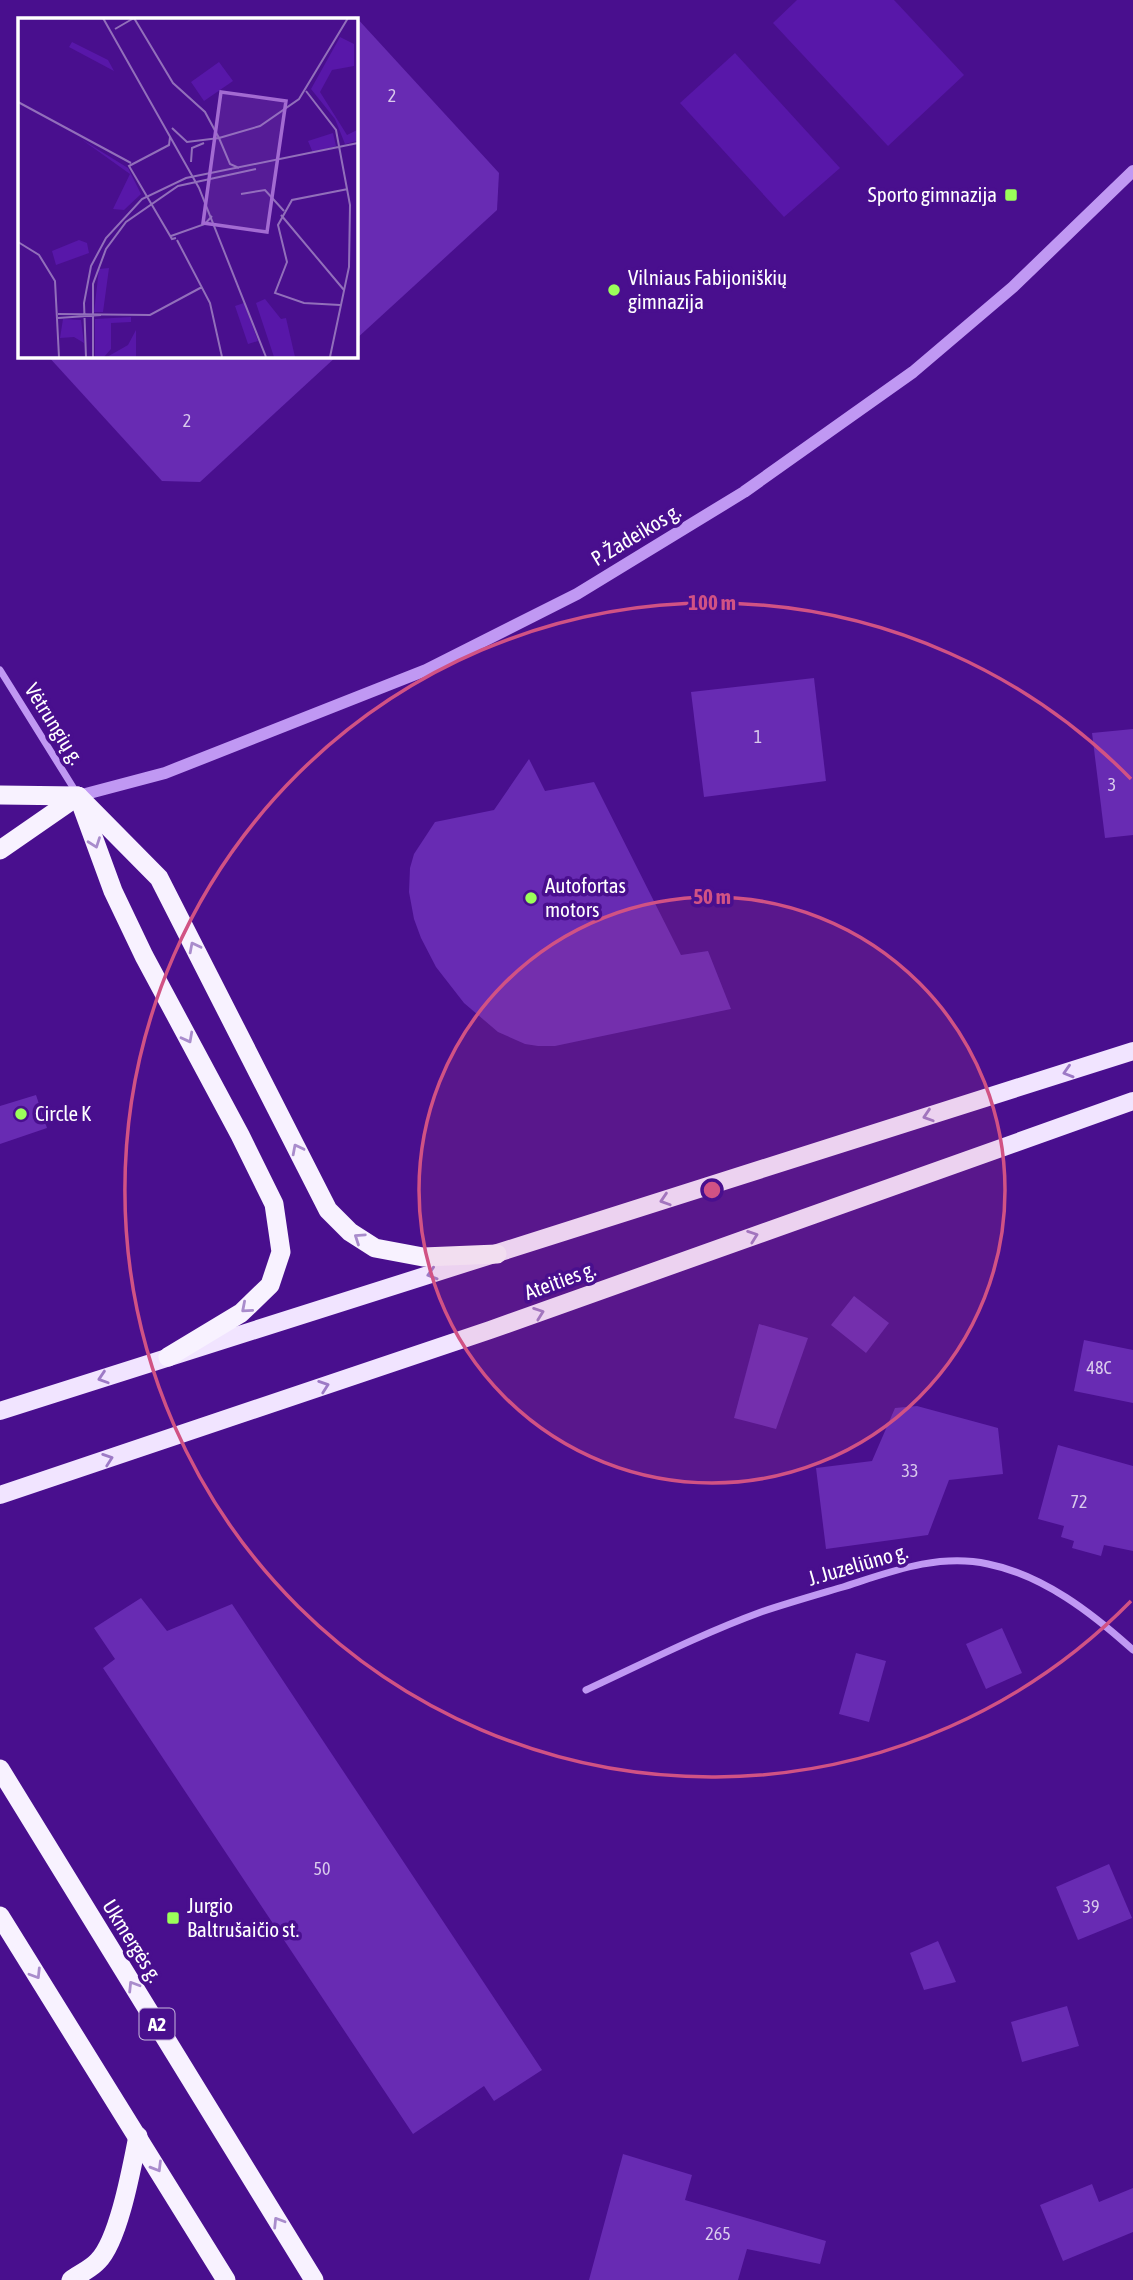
<svg xmlns="http://www.w3.org/2000/svg" width="1133" height="2280" font-family="'Asap Condensed',sans-serif">
	<style>
		.green { fill: #5817a9 }
		.building { fill: #682bb3 }
		.lines { fill: none; stroke-linecap: round; stroke-linejoin: round }
		.minor { stroke: #c098f3; stroke-width: 7 }
		.tertiary { stroke: #c098f3; stroke-width: 12 }
		.primary { stroke: #f1e4ff; stroke-width: 18 }
		.trunk { stroke: #f8f2ff; stroke-width: 19 }
		.oneway { stroke: #a98ccc }
		.oneway2 { stroke: #9d7ac6 }
		.ring { fill: none; stroke: #d15284; stroke-width: 3.5 }
		.poi-dot { fill: #9bff5a; stroke: #490f8e; stroke-width: 2.5 }
		.labels { text-anchor: middle; stroke-width: 7; stroke-linejoin: round; paint-order: stroke }
		.number-label { font-size: 18px; fill: #d9caec }
		.shield { fill: #490f8e; stroke: #c8b7dd; stroke-width: 2 }
		.shield-label { font-size: 19px; font-weight: bold; fill: #fff }
		.poi-label { font-size: 21px; fill: #fff; stroke: #490f8e; text-anchor: start }
		.street-label { font-size: 21px; fill: #fff; stroke: #490f8e }
		.inset-road { fill: none; stroke: #926fbb; stroke-width: 2 }
		.view { fill: #a36bd2; fill-opacity: 0.15; stroke: #a36bd2; stroke-width: 3.5 }
		.inset-edge { fill: none; stroke: #fff; stroke-width: 3.5 }
		.centre { fill: #d15284; stroke: #490f8e; stroke-width: 3.5 }
		.ring-label { font-size: 21px; text-anchor: middle; font-weight: bold; fill: #d15284; stroke: #490f8e; stroke-width: 7; stroke-linejoin: round; paint-order: stroke }
	</style>
	<rect width="100%" height="100%" fill="#490f8e"/>
	<g class="green">
		<polygon points="797,0 894,0 964,75 888,146 773,23"/>
		<polygon points="735,53 840,168 784,217 680,103"/>
	</g>
	<g class="building">
		<polygon points="355,16 499,173 497,210 355,340"/>
		<polygon points="47,355 338,355 200,482 162,481"/>
		<polygon points="814,678 826,781 704,797 691,692"/>
		<polygon points="1133,729 1133,835 1105,838 1092,733"/>
		<polygon points="529,759 545,791 594,782 681,955 708,951 731,1009 555,1046 538,1046 525,1044 498,1032 464,1003 436,967 421,938 414,919 409,892 410,868 414,854 435,822 494,810"/>
		<polygon points="36,1095 47,1128 0,1144 0,1106"/>
		<polygon points="854,1296 889,1323 866,1353 831,1325"/>
		<polygon points="759,1324 808,1338 776,1429 734,1418"/>
		<polygon points="1084,1340 1133,1350 1133,1403 1074,1391"/>
		<polygon points="917,1406 998,1428 1003,1474 949,1480 928,1535 826,1549 816,1468 872,1461 895,1408"/>
		<polygon points="1058,1445 1133,1466 1133,1551 1104,1545 1101,1556 1072,1548 1074,1541 1061,1537 1064,1526 1038,1519"/>
		<polygon points="141,1598 167,1631 232,1604 542,2070 494,2101 484,2086 413,2134 103,1668 115,1659 94,1628"/>
		<polygon points="1002,1628 1022,1673 986,1689 966,1644"/>
		<polygon points="856,1653 886,1661 869,1722 839,1714"/>
		<polygon points="1109,1864 1132,1918 1078,1940 1056,1887"/>
		<polygon points="938,1941 956,1982 924,1990 910,1953"/>
		<polygon points="1067,2006 1079,2046 1022,2062 1011,2022"/>
		<polygon points="623,2154 692,2175 685,2200 826,2241 820,2264 747,2249 738,2280 589,2280"/>
		<polygon points="1092,2184 1099,2202 1133,2188 1133,2232 1063,2261 1040,2205"/>
	</g>
	<g class="lines">
		<g class="minor">
			<polyline points="0,670 76,792"/>
			<path d="M586 1690C644 1663 701 1634 761 1612 788 1603 816 1595 843 1587 890 1572 938 1553 988 1564 1043 1575 1092 1613 1133 1650"/>
		</g>
		<polyline class="tertiary" points="78,796 165,773 426,670 577,594 744,492 913,372 1013,287 1133,171"/>
		<g class="primary">
			<polyline points="0,1411 1133,1051"/>
			<polyline points="0,1495 490,1330 1133,1101"/>
		</g>
		<g class="trunk">
			<polyline points="0,795 78,796 159,878 328,1210 350,1232 375,1248 423,1257 497,1254"/>
			<polyline points="80,801 113,891 144,956 240,1135 274,1204 281,1252 270,1285 241,1313 168,1357"/>
			<polyline points="0,850 78,796"/>
			<polyline points="0,1769 314,2280"/>
			<polyline points="0,1916 226,2280"/>
			<path d="M71 2280C79 2274 91 2269 98 2261 119 2240 132 2166 138 2136"/>
		</g>
	</g>
	<defs><path id="oneway-chevron" d="M-2-3.5L2.5 0L-2 3.5" fill="none" stroke-width="1.6" stroke-linecap="round" stroke-linejoin="round" transform="scale(1.75)"/></defs>
	<g class="oneway">
		<use href="#oneway-chevron" transform="translate(95 843) rotate(70)"/>
		<use href="#oneway-chevron" transform="translate(194 947) rotate(-117)"/>
		<use href="#oneway-chevron" transform="translate(188 1038) rotate(62)"/>
		<use href="#oneway-chevron" transform="translate(297 1149) rotate(-117)"/>
		<use href="#oneway-chevron" transform="translate(359 1238) rotate(-146)"/>
		<use href="#oneway-chevron" transform="translate(246 1308) rotate(139)"/>
		<use href="#oneway-chevron" transform="translate(36 1974) rotate(58)"/>
		<use href="#oneway-chevron" transform="translate(133 1986) rotate(-122)"/>
		<use href="#oneway-chevron" transform="translate(157 2167) rotate(59)"/>
		<use href="#oneway-chevron" transform="translate(278 2222) rotate(-122)"/>
	</g>
	<g class="oneway2">
		<use href="#oneway-chevron" transform="translate(1068 1072) rotate(163)"/>
		<use href="#oneway-chevron" transform="translate(928 1116) rotate(162)"/>
		<use href="#oneway-chevron" transform="translate(665 1200) rotate(162)"/>
		<use href="#oneway-chevron" transform="translate(753 1236) rotate(-20)"/>
		<use href="#oneway-chevron" transform="translate(432 1274) rotate(163)"/>
		<use href="#oneway-chevron" transform="translate(539 1313) rotate(-20)"/>
		<use href="#oneway-chevron" transform="translate(103 1378) rotate(162)"/>
		<use href="#oneway-chevron" transform="translate(324 1386) rotate(-19)"/>
		<use href="#oneway-chevron" transform="translate(108 1459) rotate(-19)"/>
	</g>
	<circle cx="712" cy="1190" r="293" fill="#d15284" fill-opacity=".12"/>
	<g class="ring">
		<circle cx="712" cy="1190" r="293"/>
		<path d="M1131 1601A587 587 0 1 1 1131 779"/>
	</g>
	<g class="poi-dot">
		<rect x="1004" y="188" width="14" height="14" rx="3.5"/>
		<circle cx="614" cy="290" r="7"/>
		<circle cx="531" cy="898" r="7"/>
		<circle cx="21" cy="1114" r="7"/>
		<rect x="166" y="1911" width="14" height="14" rx="3.5"/>
	</g>
	<g class="labels">
		<g class="number-label">
			<text x="392" y="102">2</text>
			<text x="187" y="427">2</text>
			<text x="758" y="743">1</text>
			<text x="1112" y="791">3</text>
			<text x="1099" y="1374">48C</text>
			<text x="910" y="1477">33</text>
			<text x="1079" y="1508">72</text>
			<text x="322" y="1875">50</text>
			<text x="1091" y="1913">39</text>
			<text x="718" y="2240">265</text>
		</g>
		<rect class="shield" x="139.5" y="2008.5" width="35" height="31" rx="5"/>
		<g class="shield-label">
			<text x="157" y="2031">A2</text>
		</g>
		<g class="poi-label">
			<text x="997" y="202" text-anchor="end">Sporto gimnazija</text>
			<text x="628" y="285">Vilniaus Fabijoniškių<tspan x="628" dy="24">gimnazija</tspan></text>
			<text x="545" y="893">Autofortas<tspan x="545" dy="24">motors</tspan></text>
			<text x="35" y="1121">Circle K</text>
			<text x="187" y="1913">Jurgio<tspan x="187" dy="24">Baltrušaičio st.</tspan></text>
		</g>
		<g class="street-label">
			<text transform="translate(636 535) rotate(-31)" y="7">P. Žadeikos g.</text>
			<text transform="translate(54 724) rotate(58)" y="7">Vėtrungių g.</text>
			<text transform="translate(560 1281) rotate(-20)" y="7">Ateities g.</text>
			<text transform="translate(858 1565) rotate(-16)" y="7">J. Juzeliūno g.</text>
			<text transform="translate(132 1941) rotate(58)" y="7">Ukmergės g.</text>
		</g>
	</g>
	<g transform="translate(18 18)">
		<rect width="340" height="340" fill="#490f8e"/>
		<path d="M322 19 336 26V48L314 52 302 74 329 117 339 112V123L327 126 317 101 293 71ZM54 24 90 42 96 53 51 29ZM201 44 215 63 186 83 173 64ZM315 115 318 128 295 135 290 123ZM63 121 110 150 123 176 106 192 95 191 112 156ZM61 222 69 225 71 235 38 247 34 233ZM91 250 85 294H76L81 251ZM247 281 263 301 268 300 277 339H256L238 285ZM226 285 240 323 230 326 217 288ZM113 299V304L93 305V331L86 339H77V301ZM45 301 63 302 66 325 56 319 42 320ZM118 312V339H89L110 327Z" fill="#5817a9"/>
		<path class="inset-road" d="M85 0 181 170 248 339M116 0 155 65 187 94 201 120 242 108 281 81 330 0M97 11 116 0M288 73 318 112 332 187 331 249 312 339M0 84 113 145M154 110 169 124 201 120M152 119 151 127 111 148 154 221 158 220M201 120 212 146 221 150M173 144 174 130 186 125M223 176 247 172 266 193M263 197 326 272M153 218 187 206 194 198M159 222 192 285 204 339M0 224 21 237 37 263 41 339M322 287 286 285 257 275 269 244 260 207 274 182 330 171M40 296 132 297 184 269M40 300 83 297M68 339 66 285 73 248 88 220 124 181 168 160 340 125M75 339V266L88 231 108 204 160 168 238 151"/>
		<path class="view" d="M203 74 268 83 249 214 185 205Z"/>
		<rect width="340" height="340" class="inset-edge"/>
	</g>
	<circle cx="712" cy="1190" r="10" class="centre"/>
	<g class="ring-label">
		<text x="712" y="610">100 m</text>
		<text x="712" y="904">50 m</text>
	</g>
</svg>
